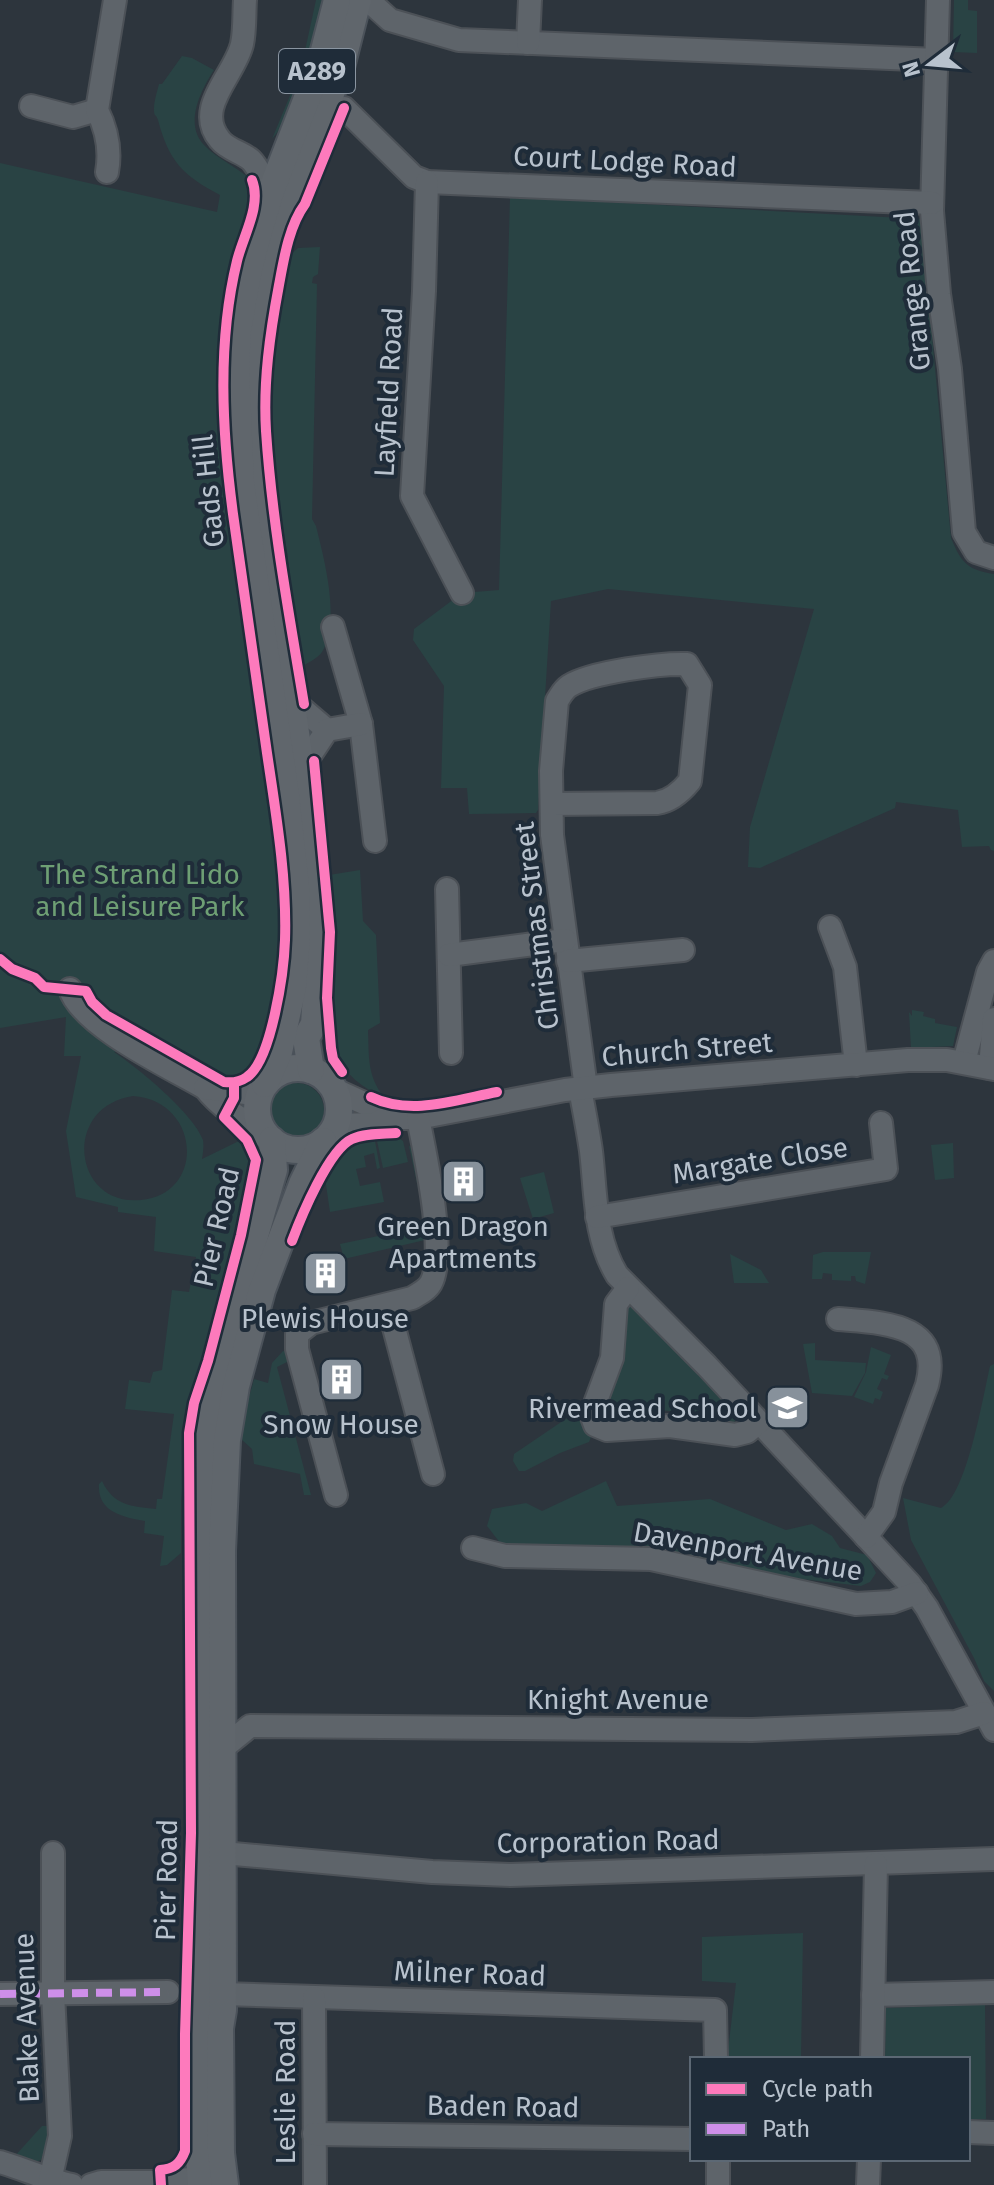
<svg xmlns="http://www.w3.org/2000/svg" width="994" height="2185" font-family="'Fira Sans',sans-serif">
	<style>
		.green { fill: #294344; fill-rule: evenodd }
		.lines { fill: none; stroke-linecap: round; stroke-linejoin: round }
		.minor-casing { stroke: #4c5157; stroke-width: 26 }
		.major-casing { stroke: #4b525a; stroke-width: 30 }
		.minor { stroke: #5e646a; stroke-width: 22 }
		.major { stroke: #60666c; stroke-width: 26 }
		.quiet { stroke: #ce8fe9; stroke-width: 8; stroke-dasharray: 16 8; stroke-linecap: butt }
		.cycleway-casing { stroke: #1f2c39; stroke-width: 15 }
		.cycleway { stroke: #fd7abc; stroke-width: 10 }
		.labels { text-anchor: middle; stroke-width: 8; stroke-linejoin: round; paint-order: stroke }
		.shield { fill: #1f2c39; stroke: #8a95a1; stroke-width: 2 }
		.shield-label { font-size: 26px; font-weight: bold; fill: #b8c2cd }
		.street-label { font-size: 28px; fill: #b8c2cd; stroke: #1f2c39 }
		.park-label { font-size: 28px; fill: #6e9f74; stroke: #1f2c39 }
		.poi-label { font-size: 28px; fill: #b8c2cd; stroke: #1f2c39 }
	</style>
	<rect width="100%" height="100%" fill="#2d353d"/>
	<g class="green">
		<path d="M316 0H323C314 38 299 110 272 139L301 69Z"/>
		<polygon points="954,0 968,0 968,10 977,11 977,53 953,52"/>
		<path d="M182 56 192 58 214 70C201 90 183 125 205 146 218 159 237 167 251 180 253 209 240 234 234 262 223 309 219 359 220 407 221 457 230 508 237 557 247 633 257 709 268 785 275 835 283 885 282 936 282 968 270 1089 223 1078L168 1048 114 1052C137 1067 194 1114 203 1140 204 1146 203 1153 202 1159L241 1140 250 1150 252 1159 236 1242 189 1407 181 1502V1553L167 1565 160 1566 164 1536 144 1533 145 1521C123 1517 97 1512 99 1484L102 1481C114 1506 131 1506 156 1509L157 1499H162L174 1414 125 1409 129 1380 150 1383 153 1372 162 1370 172 1290 189 1292 196 1257 154 1251 156 1217 118 1212V1207L76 1197 66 1131 81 1056H64L66 1017 0 1028V163L217 212 220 195C182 175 169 161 158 120 156 113 154 118 154 109 154 101 157 92 159 84H162ZM133 1096C201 1101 206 1194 141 1200 73 1207 61 1107 133 1096Z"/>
		<path d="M510 197 921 219 951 538C961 562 967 570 994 574V851L991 850 989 846 962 847 958 810 896 802 895 808 760 868 748 867 750 827 814 609 608 589 551 601 538 810 536 813 469 814 467 788H441L444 686 413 640 414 629 462 593 499 590Z"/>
		<path d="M320 247 318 274 313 277 312 283 317 284 312 519 316 526C324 559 341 620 322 652 318 658 308 663 301 667L287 551 274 474 270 418 269 381 287 258 298 248Z"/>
		<path d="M360 870 363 921 376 935 380 1023 368 1030C369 1056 367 1076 384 1097 362 1088 346 1075 335 1053L329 875Z"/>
		<polygon points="912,1010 924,1012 923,1016 935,1019 935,1023 957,1027 953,1046 911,1048 909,1012 912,1016"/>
		<circle cx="297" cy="1110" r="27"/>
		<polygon points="400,1139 403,1141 408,1162 383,1168 377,1141"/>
		<path d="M375 1141 380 1168 377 1169 374 1153 364 1156 366 1167 356 1169 360 1186 380 1182 384 1202 330 1212 325 1178C338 1157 350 1142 375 1141Z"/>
		<polygon points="953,1143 954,1178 935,1180 931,1145"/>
		<polygon points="409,1146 414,1148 428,1225 425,1240 344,1259 340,1244 426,1226"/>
		<polygon points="544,1172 554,1213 533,1219 520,1178"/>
		<polygon points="823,1252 871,1252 865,1284 856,1281 855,1276 851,1276 851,1281 832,1280 832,1274 823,1273 822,1279 812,1279 813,1255"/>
		<polygon points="730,1254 761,1270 769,1283 734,1283"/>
		<polygon points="633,1306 733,1411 737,1418 732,1425 703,1425 705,1414 657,1410 621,1412 622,1423 601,1423 627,1307"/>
		<polygon points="815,1343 815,1360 866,1363 865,1373 852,1396 812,1393 803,1344"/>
		<polygon points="871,1347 891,1355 884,1374 889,1376 887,1380 882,1378 877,1389 883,1392 880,1400 875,1398 873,1404 854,1397 866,1372"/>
		<polygon points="283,1351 288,1352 287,1362 277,1367 311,1495 304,1495 300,1474 254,1464 252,1449 241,1439 240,1430 254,1379 268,1383 272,1363"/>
		<path d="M994 1364V1691L984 1681 974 1658 911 1540 903 1498 941 1508C967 1495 983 1396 990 1366Z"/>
		<polygon points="573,1414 580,1416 591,1437 589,1442 560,1453 525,1471 519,1471 513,1461 514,1454"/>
		<polygon points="606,1481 617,1506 710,1499 786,1530 812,1524 832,1536 840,1548 867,1555 876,1573 870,1582 861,1586 802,1579 653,1548 501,1544 487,1526 492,1509 526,1503 542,1511"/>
		<polygon points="803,1933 801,2059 727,2059 736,1983 702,1981 702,1937"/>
		<polygon points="985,2004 986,2119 968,2119 968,2059 885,2059 886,2008"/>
		<polygon points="42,2126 49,2126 49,2137 41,2160 35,2162 14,2157"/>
	</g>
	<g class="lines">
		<defs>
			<g id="minor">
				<path d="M245 0C244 14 245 30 242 44 235 75 193 108 220 140 228 150 242 152 251 160 260 169 263 182 271 191"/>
				<polyline points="368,0 390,20 459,40 938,60"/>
				<polyline points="938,0 932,211 939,294 950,369 964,532 976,552 994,558"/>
				<polyline points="528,43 530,0"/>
				<polyline points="31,106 73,117 97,110"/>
				<polyline points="344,108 414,177 427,182 932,203"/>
				<path d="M107 172C111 150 107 130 97 110L115 0"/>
				<polyline points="427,182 424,291 412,496 462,593"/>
				<polyline points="333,627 361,724 375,841"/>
				<polyline points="293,701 327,730"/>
				<polyline points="303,766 327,730 361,724"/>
				<path d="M552 804 657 803C671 801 681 792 690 781L700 685 687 664C661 663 591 672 569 686 563 690 561 695 557 701L551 771 552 835 586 1088"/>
				<polyline points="447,889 451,1053"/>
				<polyline points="830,927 845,967 856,1065"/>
				<polyline points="449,955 565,940"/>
				<polyline points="568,961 683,950"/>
				<path d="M70 989C81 1026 171 1068 205 1088 220 1107 240 1120 262 1129"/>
				<polyline points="964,1062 988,972 994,961"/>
				<polyline points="990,1068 994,1019"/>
				<polyline points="205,1088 246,1093 261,1090"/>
				<polyline points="333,1089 377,1109 386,1118"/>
				<path d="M580 1089C584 1110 588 1130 591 1151 596 1193 594 1237 617 1275L707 1366 910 1584 927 1608 994 1730"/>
				<polyline points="335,1125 375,1124 386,1118 418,1118 565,1090 611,1085 908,1060 947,1060 994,1069"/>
				<polyline points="597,1217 886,1169 881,1123"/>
				<polyline points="628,1288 616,1304 612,1358 593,1409 592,1417 595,1425 607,1430 670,1426 735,1435 747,1432 759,1422"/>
				<polyline points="388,1305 433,1474"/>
				<path d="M838 1319C884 1323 943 1323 927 1385L891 1483 884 1512 866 1537"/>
				<path d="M336 1495 297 1349V1334L311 1323 412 1298C419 1294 427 1290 431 1283 447 1253 425 1153 418 1118"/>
				<polyline points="473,1548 505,1556 651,1559 856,1604 892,1602 917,1593"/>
				<polyline points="223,1748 250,1726 752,1730 956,1722 984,1713"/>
				<polyline points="223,1853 432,1872 511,1875 994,1859"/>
				<polyline points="0,1994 168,1992"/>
				<polyline points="223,1994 715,2010 716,2059"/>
				<polyline points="873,1995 994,1992"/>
				<polyline points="314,1998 315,2185"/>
				<polyline points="872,2059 876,1864"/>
				<polyline points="968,2132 994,2133"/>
				<polyline points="314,2134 692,2139"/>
				<path d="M0 2162C24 2169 47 2180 72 2185"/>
				<polyline points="49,2185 60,2136 53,1993 53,1853"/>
				<polyline points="91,2185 101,2182 161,2182 200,2178"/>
				<polyline points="718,2185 718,2159"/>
				<polyline points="868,2185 869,2159"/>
			</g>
			<g id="major">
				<circle cx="298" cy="1109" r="41"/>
				<polyline points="311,1070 306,1038 314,1024 318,965 317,884 263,495 256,416 257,368 260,325 269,273 281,226 341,67 358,0"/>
				<polyline points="265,1084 279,1052 293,987 297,937 296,886 286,795 241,483 236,366 238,330 249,269 258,235 271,191 321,62 337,0"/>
				<polyline points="201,2185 197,2125 202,1925 202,1481 209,1418 224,1343 274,1170 272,1140"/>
				<polyline points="225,2185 221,2153 220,2028 223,2010 222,1551 227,1440 236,1386 262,1290 302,1184 323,1141"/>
			</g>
		</defs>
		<use href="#minor" class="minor-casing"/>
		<use href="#major" class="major-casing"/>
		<use href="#minor" class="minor"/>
		<use href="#major" class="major"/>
		<polyline class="quiet" points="0,1994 168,1992"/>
		<defs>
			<g id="cycleway">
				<path d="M304 704C289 614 272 522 266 431 263 382 270 333 279 285 284 258 289 226 305 204L344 108"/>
				<polyline points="314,761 330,932 327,998 331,1048 333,1059 342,1072"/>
				<path d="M0 959 12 969 35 978 44 987 86 991 92 1002 106 1015 224 1082C232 1083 240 1082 247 1077 272 1060 284 970 285 940 287 878 276 814 267 753 256 673 244 594 233 514 222 431 217 343 237 261 243 236 262 205 252 180"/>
				<path d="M371 1097C411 1116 455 1100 497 1092"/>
				<path d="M292 1241C301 1217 329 1149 352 1139 365 1133 382 1134 396 1133"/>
				<path d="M161 2185 160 2170C174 2169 180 2164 185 2151V2034L191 1833 189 1433 194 1403 208 1361 241 1235 256 1160 247 1140 224 1117 234 1098V1083"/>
			</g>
		</defs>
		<use href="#cycleway" class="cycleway-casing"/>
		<use href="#cycleway" class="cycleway"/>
	</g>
	<defs>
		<symbol id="building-square" viewBox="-11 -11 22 22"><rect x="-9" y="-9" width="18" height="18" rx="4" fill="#87919b" stroke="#1f2c39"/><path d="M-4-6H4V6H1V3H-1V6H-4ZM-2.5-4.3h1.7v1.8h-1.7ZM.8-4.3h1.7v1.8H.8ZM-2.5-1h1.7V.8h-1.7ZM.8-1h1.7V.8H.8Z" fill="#fff"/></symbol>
		<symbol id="school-square" viewBox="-11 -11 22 22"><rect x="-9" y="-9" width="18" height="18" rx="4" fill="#87919b" stroke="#1f2c39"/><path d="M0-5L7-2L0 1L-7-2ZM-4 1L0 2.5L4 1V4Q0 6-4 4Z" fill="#fff"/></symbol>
	</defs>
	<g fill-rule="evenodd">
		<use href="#building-square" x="438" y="1156" width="51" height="51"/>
		<use href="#building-square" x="300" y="1248" width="51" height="51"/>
		<use href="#building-square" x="316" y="1354" width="51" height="51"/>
		<use href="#school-square" x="762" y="1382" width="51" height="51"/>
	</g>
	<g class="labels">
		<rect class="shield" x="279" y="49" width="76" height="44" rx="6"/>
		<g class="shield-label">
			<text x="317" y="80">A289</text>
		</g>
		<g class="street-label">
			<text transform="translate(625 161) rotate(3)" y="10">Court Lodge Road</text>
			<text transform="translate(912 291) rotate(-96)" y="10">Grange Road</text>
			<text transform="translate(388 392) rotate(-87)" y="10">Layfield Road</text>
			<text transform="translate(208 491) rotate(-96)" y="10">Gads Hill</text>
			<text transform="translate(536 926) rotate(-97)" y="10">Christmas Street</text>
			<text transform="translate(687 1049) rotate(-5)" y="10">Church Street</text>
			<text transform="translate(760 1160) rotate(-9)" y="10">Margate Close</text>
			<text transform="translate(216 1227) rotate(-77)" y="10">Pier Road</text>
			<text transform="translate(748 1551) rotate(10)" y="10">Davenport Avenue</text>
			<text x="618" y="1709">Knight Avenue</text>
			<text transform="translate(608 1841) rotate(-1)" y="10">Corporation Road</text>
			<text transform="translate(166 1880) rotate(-89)" y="10">Pier Road</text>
			<text transform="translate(470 1973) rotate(2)" y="10">Milner Road</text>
			<text transform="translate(26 2018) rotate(-92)" y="10">Blake Avenue</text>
			<text transform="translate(285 2092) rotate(-90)" y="10">Leslie Road</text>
			<text transform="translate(503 2106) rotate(1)" y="10">Baden Road</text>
		</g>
		<g class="park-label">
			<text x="140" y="884">The Strand Lido<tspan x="140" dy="32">and Leisure Park</tspan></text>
		</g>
		<g class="poi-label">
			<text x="463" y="1236">Green Dragon<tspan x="463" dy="32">Apartments</tspan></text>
			<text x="325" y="1328">Plewis House</text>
			<text x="757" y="1418" text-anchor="end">Rivermead School</text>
			<text x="341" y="1434">Snow House</text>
		</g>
	</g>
	<rect x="690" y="2057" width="280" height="104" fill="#1f2c39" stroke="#5c6874" stroke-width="2"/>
	<rect x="706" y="2083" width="40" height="12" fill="#fd7abc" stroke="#5c6874" stroke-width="2"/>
	<text x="762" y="2097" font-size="24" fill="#b8c2cd">Cycle path</text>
	<rect x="706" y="2123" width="40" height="12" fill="#ce8fe9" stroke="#5c6874" stroke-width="2"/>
	<text x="762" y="2137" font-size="24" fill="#b8c2cd">Path</text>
	<g transform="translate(930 64) rotate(254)" stroke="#1f2c39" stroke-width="6" paint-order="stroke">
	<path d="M0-6L14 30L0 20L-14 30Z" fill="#b8c2cd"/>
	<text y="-12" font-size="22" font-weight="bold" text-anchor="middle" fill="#b8c2cd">N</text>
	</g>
</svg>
